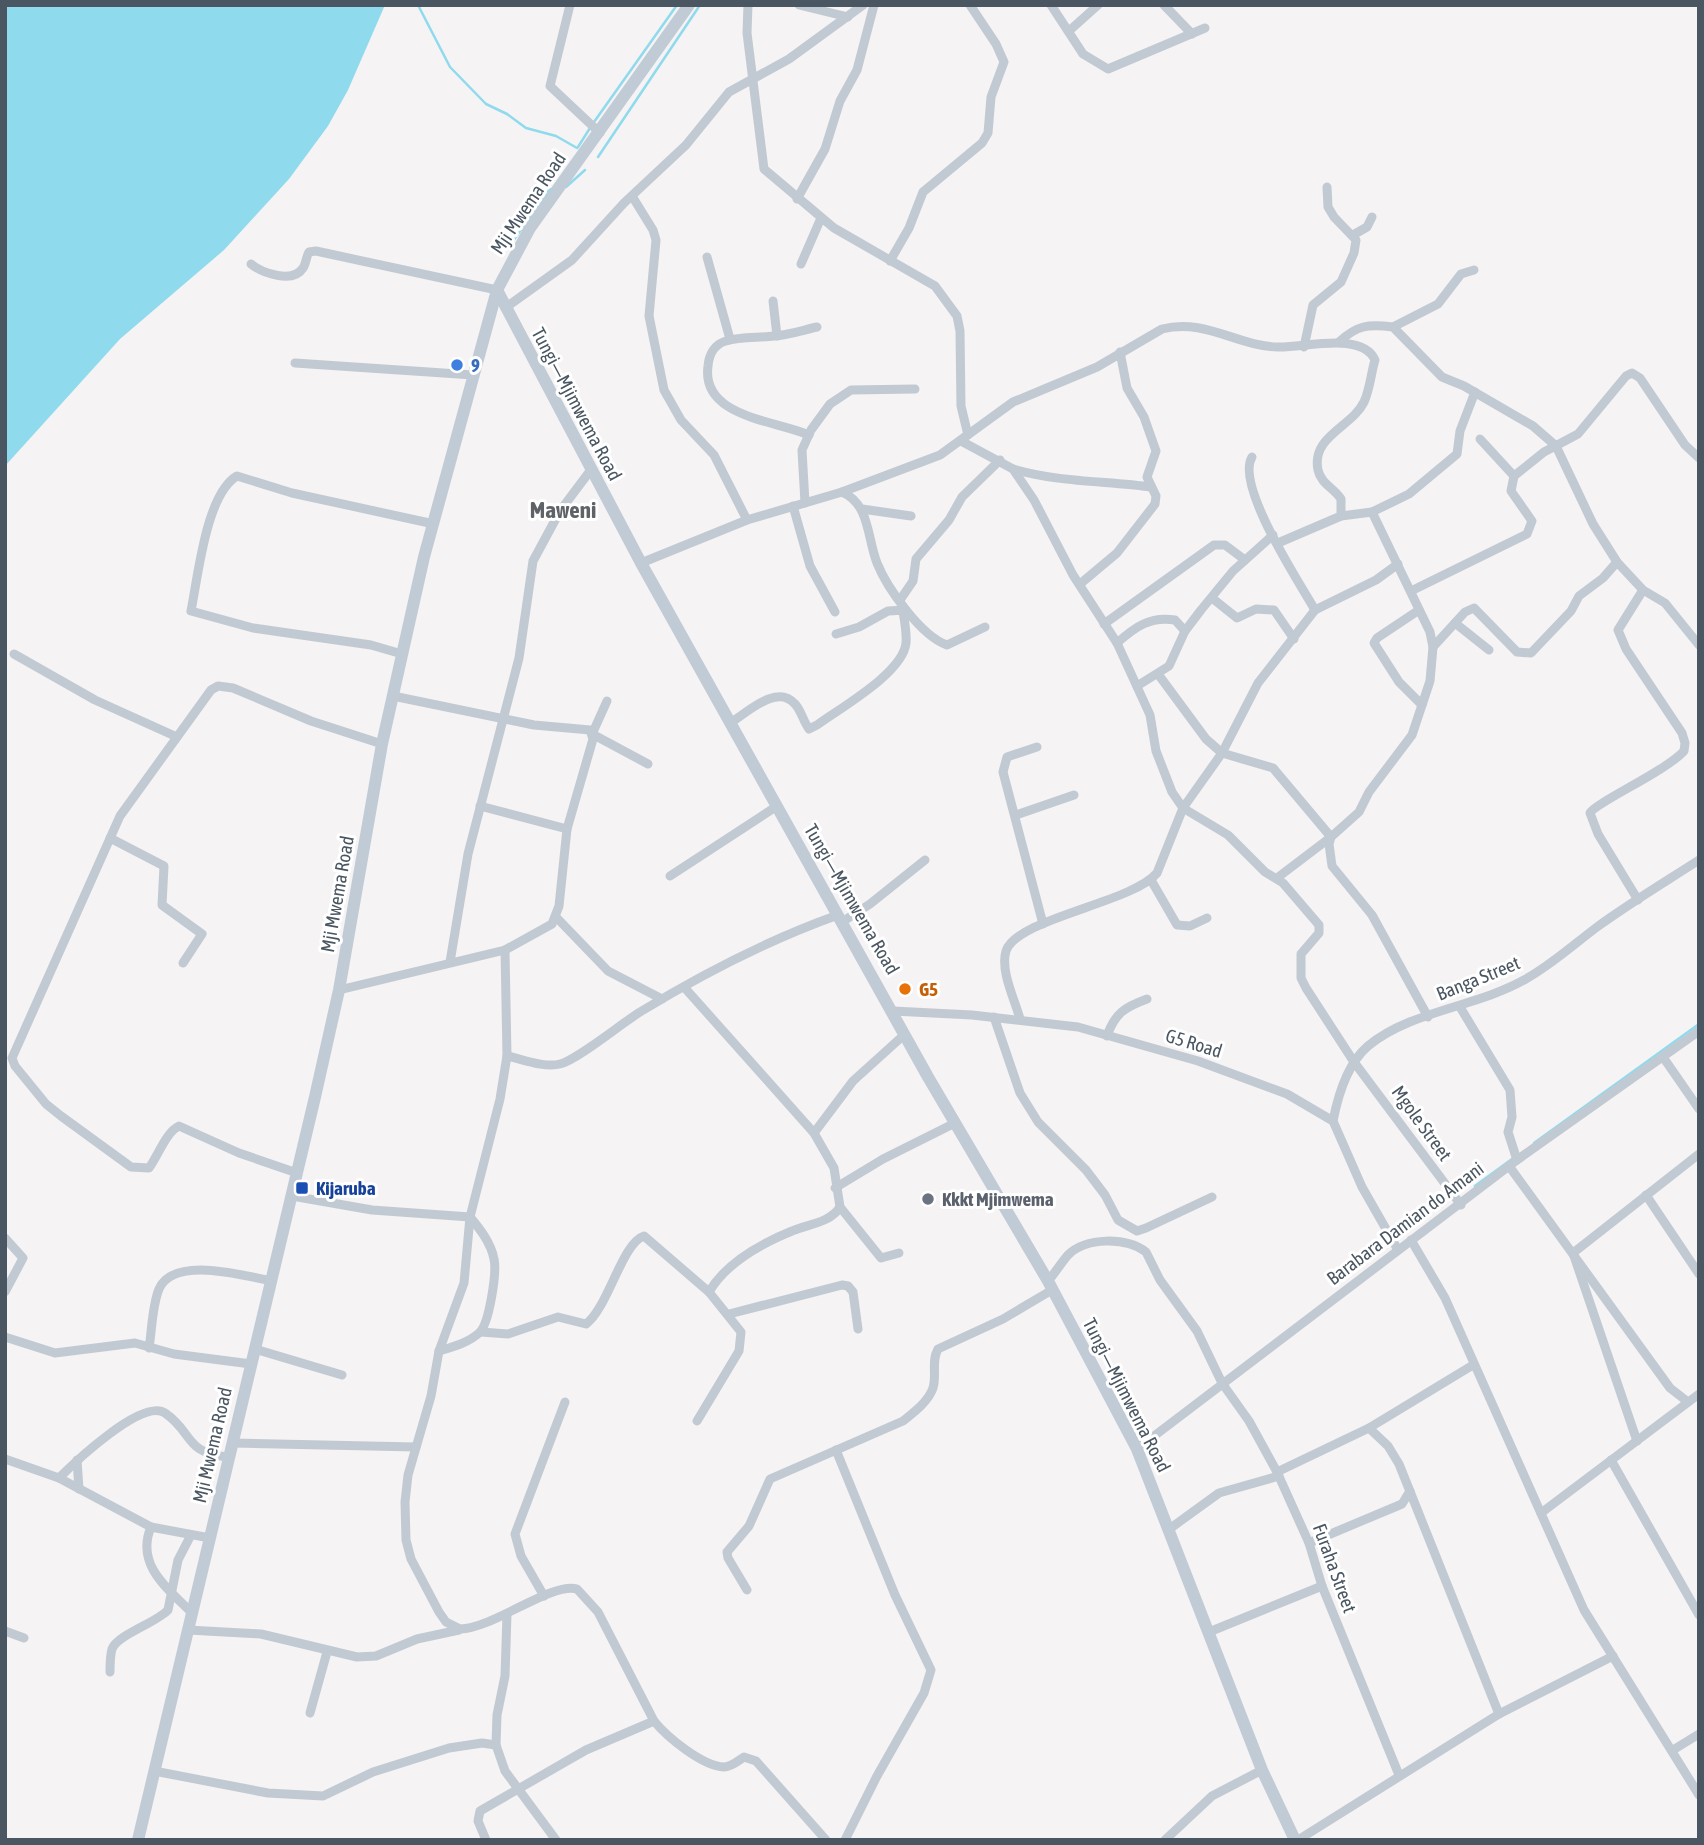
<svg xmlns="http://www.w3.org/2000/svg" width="1704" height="1845" font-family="'Asap Condensed',sans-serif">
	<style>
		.water { fill: #90daee }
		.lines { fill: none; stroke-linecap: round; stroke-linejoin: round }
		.stream { stroke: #90daee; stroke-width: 2.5 }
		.street { stroke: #c1cad2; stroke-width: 9 }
		.secondary { stroke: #c1cbd6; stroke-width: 12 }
		.shop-dot { fill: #3f7fe0; stroke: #fff; stroke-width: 2.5 }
		.food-dot { fill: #e8710a; stroke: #fff; stroke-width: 2.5 }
		.transit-dot { fill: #1a4fb4; stroke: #fff; stroke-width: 2.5 }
		.worship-dot { fill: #6b7280; stroke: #fff; stroke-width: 2.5 }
		.labels { text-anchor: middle; stroke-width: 6; stroke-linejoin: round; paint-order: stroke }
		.street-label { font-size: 19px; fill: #4a5661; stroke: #fff }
		.shop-label { font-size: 19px; font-weight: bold; fill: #366cbe; stroke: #fff; text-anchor: start }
		.food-label { font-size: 19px; font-weight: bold; fill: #c56008; stroke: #fff; text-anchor: start }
		.transit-label { font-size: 19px; font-weight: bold; fill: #164399; stroke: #fff; text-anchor: start }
		.worship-label { font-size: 19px; font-weight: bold; fill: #5b616d; stroke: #fff; text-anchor: start }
		.quarter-label { font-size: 23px; font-weight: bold; fill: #5f6368; stroke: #fff }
	</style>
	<rect width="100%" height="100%" fill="#f5f3f3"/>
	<polygon class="water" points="5,5 385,5 348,90 328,126 289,179 224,250 120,339 5,466"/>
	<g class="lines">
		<g class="stream">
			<polyline points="418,5 450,67 486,104 507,114 526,128 556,136 577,148"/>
			<polyline points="594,122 677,5"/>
			<polyline points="578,147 590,128"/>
			<polyline points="598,157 700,5"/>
			<polyline points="566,187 585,170"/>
			<polyline points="513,241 550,189"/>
			<polyline points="1534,1143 1699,1024"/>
			<polyline points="1475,1186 1512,1159"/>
		</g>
		<g class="street">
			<polyline points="570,5 550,86 600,133"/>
			<polyline points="748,5 747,33 764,169 834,228 935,286 957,316 960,331 961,406 968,435"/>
			<polyline points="799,5 848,17"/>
			<polyline points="1051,5 1083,54 1108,69 1205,28"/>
			<polyline points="1164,5 1192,34"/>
			<polyline points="1069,31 1098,5"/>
			<polyline points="632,196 653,230 656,240 649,316 664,390 681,420 714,455 747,520"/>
			<polyline points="797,199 825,149 840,101 857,70 874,5"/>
			<polyline points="1353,235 1367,227 1372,217"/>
			<polyline points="707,257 730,339"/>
			<polyline points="890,261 909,228 923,192 982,143 988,133 991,97 1004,62 996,44 970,5"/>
			<path d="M251 264C262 273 293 284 303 268 306 264 306 257 309 252L316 251 497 290"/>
			<polyline points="801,264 821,218"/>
			<polyline points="773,301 777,336"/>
			<polyline points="505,308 572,260 624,203 686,145 729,92 789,59 863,5"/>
			<polyline points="1393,327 1438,304 1461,274 1474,270"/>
			<path d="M1339 342C1357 325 1368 324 1393 327L1442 377 1464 386 1533 426 1556 446 1593 524 1617 562 1643 590 1665 603 1699 645"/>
			<polyline points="1304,347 1313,305 1341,282 1354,253 1356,240 1334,217 1328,207 1327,187"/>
			<polyline points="295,363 473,375"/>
			<path d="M809 435C774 420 701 417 708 366 709 354 715 344 726 341 740 336 759 338 774 336 789 335 803 330 817 327"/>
			<polyline points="1480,439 1514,476"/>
			<polyline points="961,441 1013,469 1034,500 1073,575 1117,643 1150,715 1156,751 1172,792 1183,808 1228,835 1265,872 1283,883 1319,925 1319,933 1301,954 1301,978 1306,988 1354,1062 1461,1205"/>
			<path d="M1252 457C1235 485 1299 582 1315 610"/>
			<path d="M1013 469C1057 482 1105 481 1151 487"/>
			<path d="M842 492C870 504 867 538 877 563 887 588 921 636 947 645L985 627"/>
			<polyline points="805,503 802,450 811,430 830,404 851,390 915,389"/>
			<polyline points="793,506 810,566 835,612"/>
			<polyline points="862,509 911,516"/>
			<polyline points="1372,512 1409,494 1457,454 1460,431 1475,392"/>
			<polyline points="1278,543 1341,516 1372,512 1430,632 1433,647 1430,681 1412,735 1369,792 1359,812 1331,837 1329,844 1332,866 1372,915 1428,1017"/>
			<path d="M641 563 747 520 842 492 940 455 1013 402 1097 367 1162 329C1205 318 1237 346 1278 347 1304 348 1362 331 1375 360 1371 373 1370 389 1364 402 1352 427 1311 436 1318 470 1321 484 1334 488 1341 499V516"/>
			<polyline points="1080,584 1117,553 1155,504 1156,496 1147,477 1156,451 1144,417 1127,388 1120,352"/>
			<polyline points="1411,591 1527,534 1532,521 1511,491 1514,476 1544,452 1578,434 1626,376 1632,373 1640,378 1685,445 1699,458"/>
			<polyline points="1212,598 1237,618 1256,609 1274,610 1294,639"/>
			<polyline points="900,600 913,581 916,559 949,520 962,497 1000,460"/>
			<polyline points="1419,610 1377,638 1374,643 1399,682 1422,705"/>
			<polyline points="1455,623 1489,650"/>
			<polyline points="1104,624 1214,545 1225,545 1245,560"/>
			<polyline points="836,634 859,627 888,611 906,610"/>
			<path d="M1117 643C1135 627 1150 616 1175 620L1185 631"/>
			<polyline points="1433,647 1465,612 1474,608 1517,652 1531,653 1571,611 1579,596 1603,578 1617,562"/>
			<polyline points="14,654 95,700 177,737"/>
			<path d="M402 654 371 645 253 628 191 611C198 577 206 494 237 476L292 493 434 524"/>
			<polyline points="1158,674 1206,739 1222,753 1273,768 1331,837 1277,878"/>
			<polyline points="1137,686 1169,666 1185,631 1201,610 1233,571 1273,535"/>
			<path d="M730 723C747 713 777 683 795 704 801 710 803 721 809 729L817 725C840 708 903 673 906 643 907 632 904 620 903 610"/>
			<polyline points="593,732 607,701"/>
			<polyline points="594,735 648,764"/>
			<polyline points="1037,747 1007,757 1003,772 1043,924"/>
			<polyline points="480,806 567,829"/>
			<polyline points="1016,815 1074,795"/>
			<polyline points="110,838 164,866 162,905 202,934 183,963"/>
			<polyline points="670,876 777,806"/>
			<polyline points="1151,880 1177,925 1190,926 1207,918"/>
			<path d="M1638 900 1598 834 1590 813C1595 803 1666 771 1684 751L1685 743 1682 733 1626 649 1618 630 1643 590"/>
			<polyline points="556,917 608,971 662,999"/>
			<polyline points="842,922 870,904 925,860"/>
			<path d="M505 950 507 1056 500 1099 470 1217 464 1283 439 1351 431 1396 408 1475 405 1502 406 1540 411 1559 439 1612 446 1622 460 1629C494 1628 551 1582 577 1589L598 1612 654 1721C667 1737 702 1766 724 1767 731 1767 738 1761 744 1757L756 1761 826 1840"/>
			<polyline points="450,962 468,854 519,658 533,561 560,511 590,471"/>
			<path d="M684 987 814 1133 834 1168 840 1207C830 1223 808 1224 792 1231 760 1244 726 1263 709 1292"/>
			<polyline points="339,990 505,950 552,924 559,906 567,829 593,739 590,730 534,725 393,696"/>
			<polyline points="1460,1007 1510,1090 1512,1117 1508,1132 1517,1160"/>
			<polyline points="893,1011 972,1015 1078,1027 1198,1061 1287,1094 1333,1121 1362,1187 1398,1250"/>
			<polyline points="994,1017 1020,1093 1038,1122 1086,1170 1105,1195 1118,1220 1137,1231 1146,1228 1212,1197"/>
			<path d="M1020 1019C1015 1000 1000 971 1006 951 1017 918 1132 903 1157 873L1183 808 1222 753 1258 683 1315 610 1376 580 1398 564"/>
			<path d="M1107 1036C1115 1013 1125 1007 1147 999"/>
			<path d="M507 1056C522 1059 544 1068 560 1064 577 1060 622 1023 640 1012 704 973 768 940 838 915"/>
			<polyline points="1663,1057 1699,1109"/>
			<path d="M1333 1121C1338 1095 1347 1064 1368 1046 1410 1011 1476 1007 1524 980 1550 966 1573 945 1597 927 1630 903 1665 882 1699 860"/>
			<polyline points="814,1133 853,1081 905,1034"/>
			<polyline points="1509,1166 1670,1388 1688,1402"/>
			<path d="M297 1173 239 1153 179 1126C166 1132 158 1156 149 1168L131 1167 61 1116 46 1104 15 1066 12 1058 120 816 211 690 218 686 233 688 311 721 382 744"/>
			<polyline points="835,1188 883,1159 955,1123"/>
			<polyline points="1646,1195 1699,1274"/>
			<path d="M292 1196 372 1210 470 1217C480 1229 491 1243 494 1259 497 1273 489 1325 479 1333 468 1343 452 1347 439 1351"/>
			<polyline points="840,1207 881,1258 899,1253"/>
			<polyline points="5,1238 23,1258 5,1292"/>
			<polyline points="1411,1240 1445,1298 1584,1610 1699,1795"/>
			<path d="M1048 1281C1055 1273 1061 1263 1068 1255 1086 1237 1126 1237 1146 1252L1160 1280 1197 1331 1222 1383 1249 1421 1277 1472 1309 1543 1322 1586 1399 1775"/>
			<polyline points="729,1314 842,1285 848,1286 853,1292 858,1329"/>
			<path d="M481 1332 508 1334 558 1317 586 1324C608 1308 622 1243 644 1236L709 1292 741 1332 739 1351 697 1421"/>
			<polyline points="5,1337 55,1353 135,1343 174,1354 251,1364"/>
			<path d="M149 1348C152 1330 152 1306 159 1289 174 1255 244 1276 272 1281"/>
			<polyline points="255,1349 342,1375"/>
			<polyline points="1369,1428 1388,1446 1399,1464 1499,1714"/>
			<polyline points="1637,1441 1573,1253 1699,1154"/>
			<polyline points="232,1443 416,1447"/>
			<polyline points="1137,1449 1517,1160 1699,1031"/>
			<polyline points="836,1450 895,1595 931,1670 924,1693 877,1776 845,1840"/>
			<polyline points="5,1459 59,1478 151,1527 210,1538"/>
			<polyline points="77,1460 79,1489"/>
			<polyline points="1611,1460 1699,1615"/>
			<polyline points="1277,1472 1369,1428 1473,1365"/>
			<path d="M59 1478C74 1463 142 1398 165 1413 194 1433 184 1453 228 1457"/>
			<polyline points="1541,1513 1699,1394"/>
			<path d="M151 1527C135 1565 168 1589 192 1613"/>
			<polyline points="1168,1530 1219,1493 1279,1476"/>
			<polyline points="1309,1543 1402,1504 1410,1491"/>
			<path d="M747 1590 728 1558 727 1552 749 1526 770 1479 903 1421C914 1412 928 1402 933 1388 937 1375 931 1361 938 1349L1003 1319 1052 1290"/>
			<polyline points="544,1596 521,1556 515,1534 565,1402"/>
			<polyline points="507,1614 505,1676 497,1715 496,1745 505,1771 556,1840"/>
			<polyline points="188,1630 261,1634 357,1657 376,1656 417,1639 459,1630"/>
			<polyline points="5,1631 24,1638"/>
			<polyline points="1209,1632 1322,1586"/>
			<path d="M110 1672C110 1665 110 1656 112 1649 117 1635 156 1623 168 1610L178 1560 191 1535"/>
			<polyline points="310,1713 327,1652"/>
			<polyline points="1673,1750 1699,1734"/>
			<polyline points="154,1771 268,1793 323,1796 373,1772 449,1748 482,1743 496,1745"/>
			<polyline points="486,1840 478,1821 480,1811 586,1750 654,1721"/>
			<polyline points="1165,1840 1212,1796 1262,1770"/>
			<polyline points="1298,1840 1499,1714 1613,1656"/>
		</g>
		<g class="secondary">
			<polyline points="497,290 641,563 928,1077 1048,1281 1137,1449 1262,1770 1295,1840"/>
			<polyline points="138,1840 315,1097 339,990 382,744 424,557 497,290 530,228 689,5"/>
		</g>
	</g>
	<circle class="shop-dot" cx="457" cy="365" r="7"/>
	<circle class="food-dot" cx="905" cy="989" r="7"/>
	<rect class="transit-dot" x="295" y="1181" width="14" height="14" rx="3.5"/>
	<circle class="worship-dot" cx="928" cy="1199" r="7"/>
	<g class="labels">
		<g class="street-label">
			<text transform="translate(528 203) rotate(-56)" y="7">Mji Mwema Road</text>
			<text transform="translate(577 404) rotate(62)" y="7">Tungi—Mjimwema Road</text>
			<text transform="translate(337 894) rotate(-80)" y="7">Mji Mwema Road</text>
			<text transform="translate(852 899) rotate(60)" y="7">Tungi—Mjimwema Road</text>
			<text transform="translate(1478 978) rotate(-22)" y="7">Banga Street</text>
			<text transform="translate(1194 1043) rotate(17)" y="7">G5 Road</text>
			<text transform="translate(1422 1123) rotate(54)" y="7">Mgole Street</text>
			<text transform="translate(1405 1223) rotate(-37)" y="7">Barabara Damian do Amani</text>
			<text transform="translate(1127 1395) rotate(63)" y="7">Tungi—Mjimwema Road</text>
			<text transform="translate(212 1445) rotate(-77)" y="7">Mji Mwema Road</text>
			<text transform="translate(1335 1568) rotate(70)" y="7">Furaha Street</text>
		</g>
		<g class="shop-label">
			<text x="471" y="372">9</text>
		</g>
		<g class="food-label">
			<text x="919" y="996">G5</text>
		</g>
		<g class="transit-label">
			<text x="316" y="1195">Kijaruba</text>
		</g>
		<g class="worship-label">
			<text x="942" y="1206">Kkkt Mjimwema</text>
		</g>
		<g class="quarter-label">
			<text x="563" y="518">Maweni</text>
		</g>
	</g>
	<rect width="1704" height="1845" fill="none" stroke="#4a5661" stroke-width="14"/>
</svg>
